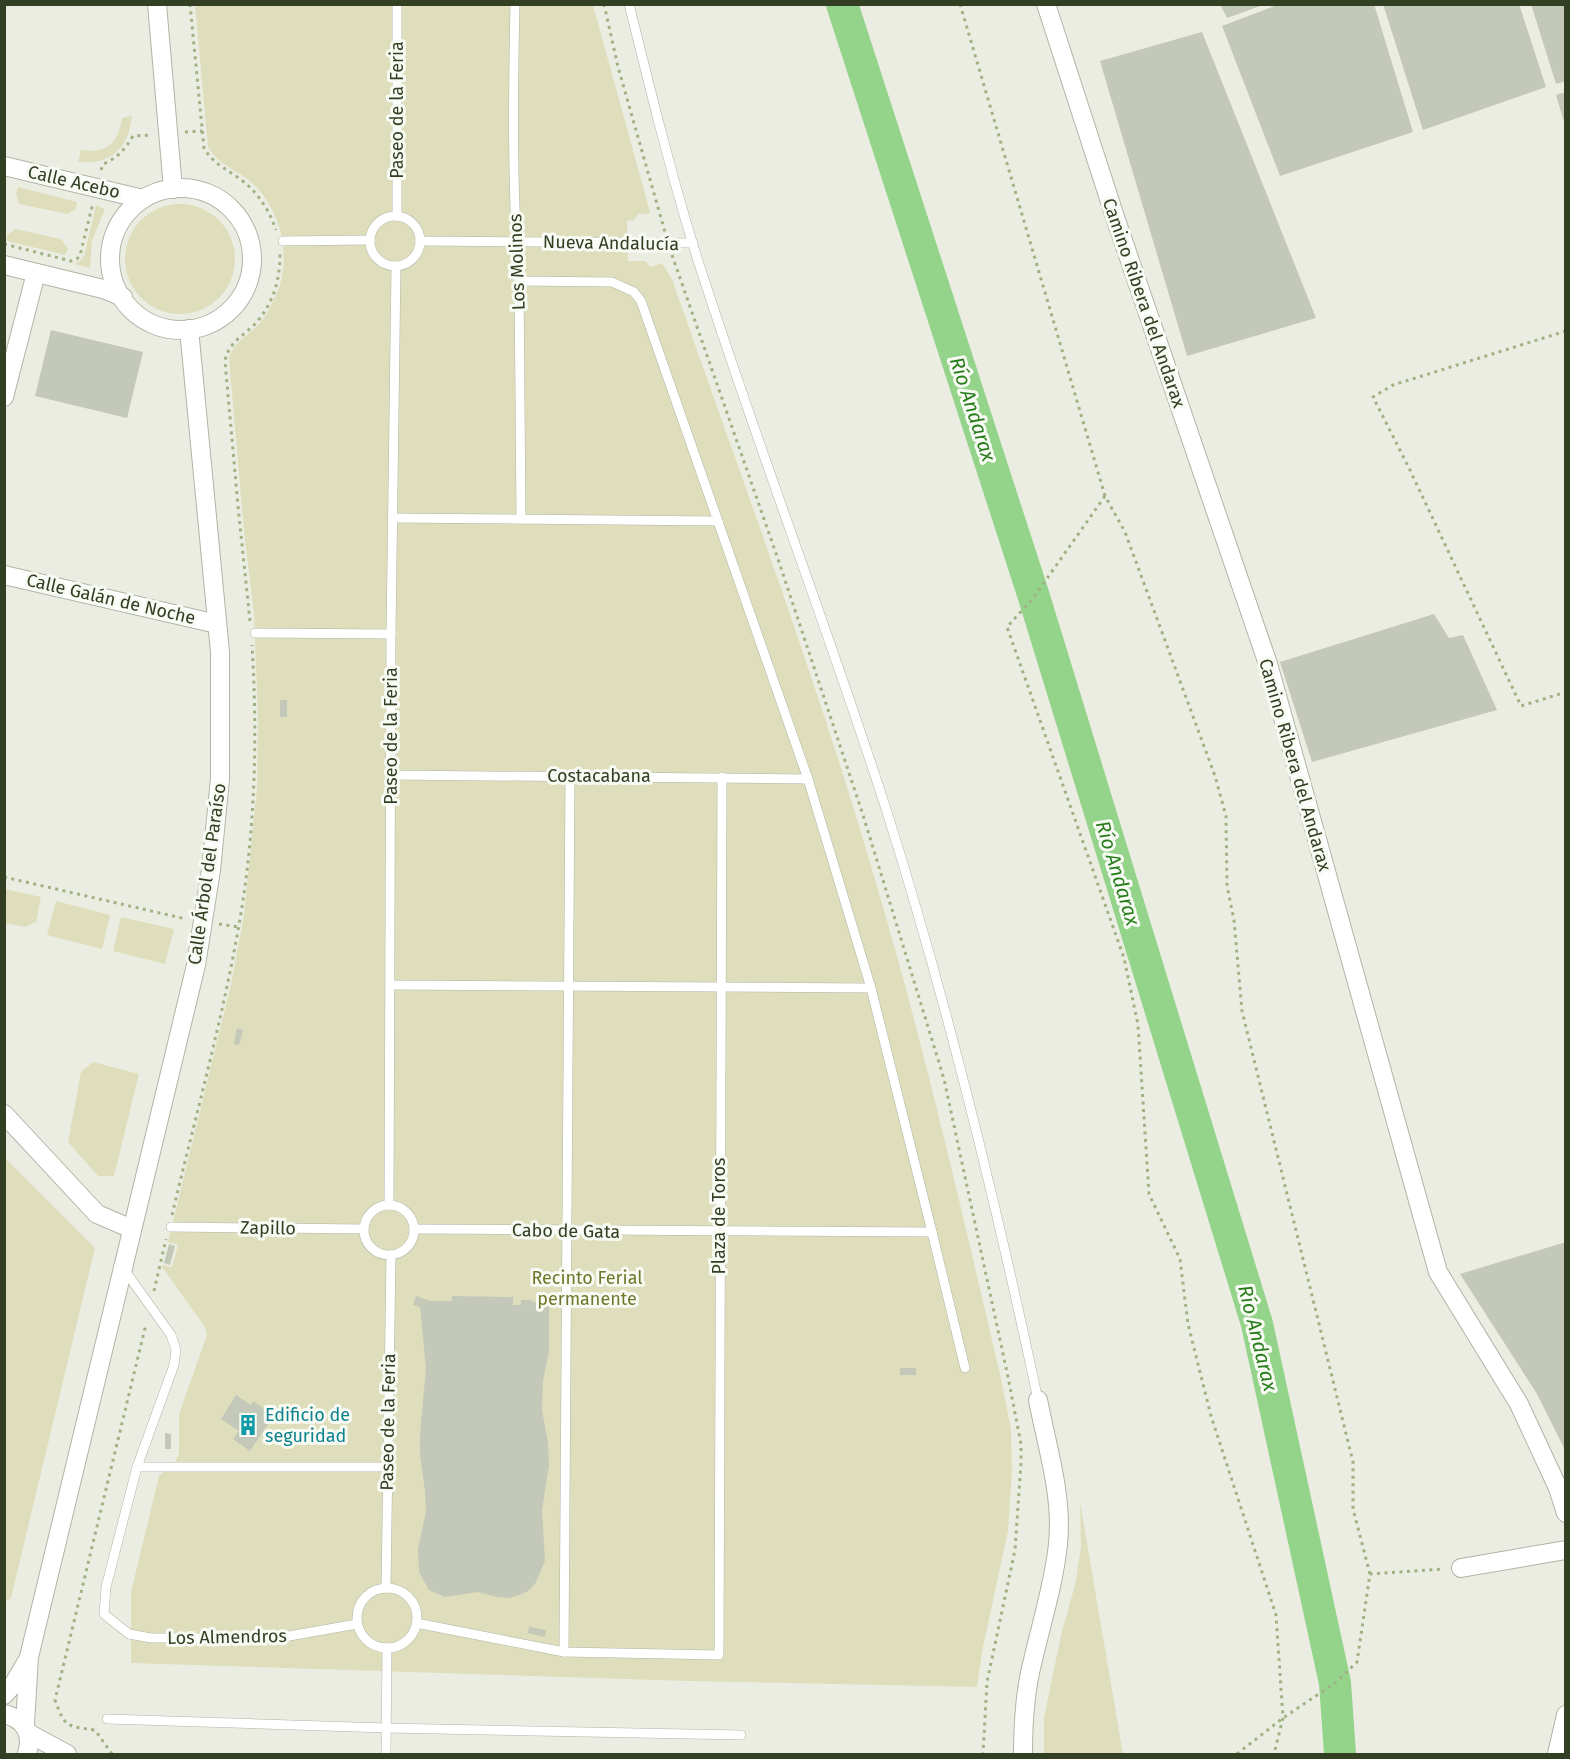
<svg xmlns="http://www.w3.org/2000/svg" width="1570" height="1759" font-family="'Fira Sans',sans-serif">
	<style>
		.green { fill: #dfdebc }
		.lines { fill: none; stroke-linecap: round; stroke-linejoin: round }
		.river { stroke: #94d38a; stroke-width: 32 }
		.building { fill: #c3c8b8 }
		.service-casing { stroke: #b0b5a5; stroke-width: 10 }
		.minor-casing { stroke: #b0b5a5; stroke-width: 20 }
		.tertiary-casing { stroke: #b0b5a5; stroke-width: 20 }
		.path { stroke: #9fb283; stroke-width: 3; stroke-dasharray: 3 4.5; stroke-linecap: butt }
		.service { stroke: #fff; stroke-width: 9 }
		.minor { stroke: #fff; stroke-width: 18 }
		.tertiary { stroke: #fff; stroke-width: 18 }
		.labels { text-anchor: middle; stroke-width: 6; stroke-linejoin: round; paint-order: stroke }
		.street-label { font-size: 18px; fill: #323f22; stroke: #f8faf4 }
		.park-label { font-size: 18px; fill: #70772b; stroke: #f8faf4 }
		.culture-label { font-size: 18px; fill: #0d838f; stroke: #f8faf4; text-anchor: start }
		.water-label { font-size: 20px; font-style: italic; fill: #267d1a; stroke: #f8faf4 }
	</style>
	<rect width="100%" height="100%" fill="#ebede3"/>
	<g class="green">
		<path d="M195 5H593L650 212 649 214H638L634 220 627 221 628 261H645L651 267 662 263 672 279C742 480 817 679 876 883 925 1048 963 1216 1002 1383L1011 1429 1012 1471 1008 1531 982 1652 977 1687 688 1681 131 1663V1592L159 1476 175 1462 179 1454V1414L207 1335 205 1327 162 1267 163 1265 172 1267 178 1245 168 1242 231 984 244 915 257 788 258 718 254 614 244 531 229 359C232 343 248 336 258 325 265 318 269 310 273 301 294 263 283 211 251 182 237 170 217 164 208 147Z"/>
		<path d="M132 116C129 148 111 165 78 162L81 150C107 154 118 143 122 118Z"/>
		<polygon points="18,187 77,202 76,209 67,214 19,204 16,194"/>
		<circle cx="180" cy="259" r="55"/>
		<polygon points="96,205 105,209 92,241 90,268 74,264 80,261 84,256"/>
		<polygon points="16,229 61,239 68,249 65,255 7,241 7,235"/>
		<polygon points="5,889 41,897 36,922 25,927 5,923"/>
		<polygon points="56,901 110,915 102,949 47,935"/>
		<polygon points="121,917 174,929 165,964 113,951"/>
		<polygon points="93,1062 139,1074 114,1176 98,1176 68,1142 81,1072"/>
		<polygon points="4,1157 95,1248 11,1598 5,1602"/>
		<polygon points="1080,1502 1123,1754 1044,1754 1044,1717 1062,1631 1075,1585 1081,1547"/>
	</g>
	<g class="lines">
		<polyline class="river" points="842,4 1034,597 1257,1324 1335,1683 1340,1754"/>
	</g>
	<g class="building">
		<polygon points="1220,4 1263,4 1263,5 1227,18"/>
		<polygon points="1280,4 1374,4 1413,132 1280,176 1222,26"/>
		<polygon points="1383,4 1519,4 1546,87 1423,130"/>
		<polygon points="1531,4 1566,4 1566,81 1556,84"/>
		<polygon points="1202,32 1316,318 1187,356 1100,61"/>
		<polygon points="1566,92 1566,125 1565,125 1556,95"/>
		<polygon points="51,330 143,352 127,418 35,396"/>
		<polygon points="1434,614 1449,638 1463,635 1497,710 1312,762 1280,662"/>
		<rect x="280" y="700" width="7" height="17"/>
		<polygon points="237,1028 243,1030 239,1045 234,1044"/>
		<polygon points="1566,1242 1566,1452 1537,1394 1460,1274"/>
		<polygon points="169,1244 175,1246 170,1265 164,1263"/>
		<polygon points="416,1296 430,1301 452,1301 452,1296 513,1297 513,1305 521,1305 521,1300 532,1300 532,1302 545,1302 545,1305 549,1305 549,1352 543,1380 542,1410 548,1443 549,1465 542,1510 545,1561 535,1584 528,1591 519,1595 509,1598 497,1597 478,1592 445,1597 429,1590 419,1572 418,1549 426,1511 425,1491 420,1454 420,1434 426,1368 420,1307 413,1305"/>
		<rect x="900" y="1368" width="16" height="7"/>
		<polygon points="236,1395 251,1405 253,1401 274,1415 250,1451 233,1439 239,1431 221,1419"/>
		<polygon points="165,1433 171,1434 171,1449 165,1449"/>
		<polygon points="529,1627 546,1630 545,1637 528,1633"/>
	</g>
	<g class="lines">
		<defs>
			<g id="service">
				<path d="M515 4C513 96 512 189 519 281L521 519"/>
				<path d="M629 4C649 85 669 166 693 245 753 435 826 622 887 812 948 1005 996 1202 1038 1400"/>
				<circle cx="395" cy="241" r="25"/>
				<polyline points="397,216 397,4"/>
				<polyline points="283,241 370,240"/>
				<polyline points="420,241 693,243"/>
				<polyline points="519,281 612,282 634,292 641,301 808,779 871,988 932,1232"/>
				<polyline points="393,518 718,521"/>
				<polyline points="255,633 391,634"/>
				<polyline points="391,775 808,779"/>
				<polyline points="390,985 871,988"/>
				<polyline points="389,1205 391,634 396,266"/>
				<circle cx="389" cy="1230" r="25"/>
				<polyline points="171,1227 364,1229"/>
				<polyline points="414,1229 932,1232 965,1368"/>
				<polyline points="123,1268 171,1335 176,1350 174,1365 137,1467 106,1587 104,1614 129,1634 151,1638 278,1638 357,1624"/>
				<polyline points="137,1467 387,1467"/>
				<polyline points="386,1588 391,1255"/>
				<circle cx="387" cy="1618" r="30"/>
				<polyline points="416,1623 564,1652 719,1655 722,777"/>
				<polyline points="564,1652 570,776"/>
				<polyline points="107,1719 386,1728 741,1735"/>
				<polyline points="386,1754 387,1648"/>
			</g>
			<g id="minor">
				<polyline points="1046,4 1115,217 1268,664 1438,1272 1519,1404 1558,1488 1566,1513"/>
				<polyline points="4,397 36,273"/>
				<polyline points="4,575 217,624"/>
				<polyline points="1461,1568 1566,1550"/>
				<polyline points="4,1695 13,1685 27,1661"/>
				<path d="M4 1714C25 1719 33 1734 27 1754"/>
				<polyline points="25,1724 29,1657 123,1268"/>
				<polyline points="28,1733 67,1754"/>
				<path d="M1023 1754C1023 1723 1025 1690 1033 1660 1042 1621 1054 1583 1058 1544 1063 1496 1047 1447 1038 1400"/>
				<polyline points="1557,1754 1566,1715"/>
			</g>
			<g id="tertiary">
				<polyline points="157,4 173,189"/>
				<polyline points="4,166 143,199"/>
				<circle cx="181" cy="259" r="71"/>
				<polyline points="4,265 103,289 123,297"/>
				<polyline points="4,1114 97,1214 132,1229"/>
				<polyline points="123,1268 196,965 211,870 220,779 220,652 189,329"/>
			</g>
		</defs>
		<use href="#service" class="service-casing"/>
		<use href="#minor" class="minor-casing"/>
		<use href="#tertiary" class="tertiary-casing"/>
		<g class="path">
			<path d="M190 4 204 148C213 164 227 169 240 179 258 192 269 210 276 230"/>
			<polyline points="604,4 618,67 665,232"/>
			<polyline points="960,4 1105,496 1125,532 1215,776 1226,816 1227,886 1234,920 1242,1011 1353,1462 1353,1509 1370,1574"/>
			<polyline points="185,132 202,131"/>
			<path d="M101 170 103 164C118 158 125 149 133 136L152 135"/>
			<polyline points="4,244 71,261 77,259 80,255 93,203"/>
			<polyline points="672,255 779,562 863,815 944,1079 1008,1377 1021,1444 1021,1463 1015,1550 987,1682 983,1754"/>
			<polyline points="1566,331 1393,385 1373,397 1409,468 1521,706 1566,692"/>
			<polyline points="1105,496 1034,597 1007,627 1124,958 1138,1025 1149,1194 1180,1259 1188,1324 1211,1416 1276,1615 1283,1718 1274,1754"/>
			<path d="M250 621 238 506 225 361C228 343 243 336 255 324 273 304 280 281 280 254"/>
			<polyline points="4,877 186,919"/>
			<polyline points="219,924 238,927"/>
			<path d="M172 1215C194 1122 220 1029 237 936 255 840 258 742 252 645"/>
			<polyline points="154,1291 166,1239"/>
			<path d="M112 1754 95 1730C67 1726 65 1728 55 1700L146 1324"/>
			<polyline points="1237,1754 1283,1718 1335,1683 1357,1662 1370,1574 1444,1569"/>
		</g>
		<use href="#service" class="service"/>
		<use href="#minor" class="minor"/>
		<use href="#tertiary" class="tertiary"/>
	</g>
	<defs>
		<symbol id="building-bare" viewBox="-9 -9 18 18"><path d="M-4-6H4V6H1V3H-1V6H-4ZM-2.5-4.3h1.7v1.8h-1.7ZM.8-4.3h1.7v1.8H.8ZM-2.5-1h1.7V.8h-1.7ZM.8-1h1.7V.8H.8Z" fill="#0f9aa8" stroke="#f8faf4" stroke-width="2.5" paint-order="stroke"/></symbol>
	</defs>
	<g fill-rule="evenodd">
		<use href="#building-bare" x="233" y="1410" width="30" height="30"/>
	</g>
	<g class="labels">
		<g class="street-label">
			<text transform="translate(397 110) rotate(-90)" y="6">Paseo de la Feria</text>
			<text transform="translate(74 182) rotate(13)" y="6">Calle Acebo</text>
			<text transform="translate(611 243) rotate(1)" y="6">Nueva Andalucía</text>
			<text transform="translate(517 262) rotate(-92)" y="6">Los Molinos</text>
			<text transform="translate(1144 303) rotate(71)" y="6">Camino Ribera del Andarax</text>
			<text transform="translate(111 599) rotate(13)" y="6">Calle Galán de Noche</text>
			<text transform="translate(391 736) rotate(-90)" y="6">Paseo de la Feria</text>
			<text transform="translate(1295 765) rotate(74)" y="6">Camino Ribera del Andarax</text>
			<text x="599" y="782">Costacabana</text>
			<text transform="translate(207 874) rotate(-82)" y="6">Calle Árbol del Paraíso</text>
			<text transform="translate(719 1216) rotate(-90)" y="6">Plaza de Toros</text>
			<text transform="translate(268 1228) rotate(1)" y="6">Zapillo</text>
			<text transform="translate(566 1231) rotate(1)" y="6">Cabo de Gata</text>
			<text transform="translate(388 1422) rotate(-89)" y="6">Paseo de la Feria</text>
			<text transform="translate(227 1637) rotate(-1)" y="6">Los Almendros</text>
		</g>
		<g class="park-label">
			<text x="587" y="1284">Recinto Ferial<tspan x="587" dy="21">permanente</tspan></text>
		</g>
		<g class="culture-label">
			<text x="265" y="1421">Edificio de<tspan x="265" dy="21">seguridad</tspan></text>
		</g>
		<g class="water-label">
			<text transform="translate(973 409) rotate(72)" y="7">Río Andarax</text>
			<text transform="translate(1118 873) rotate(73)" y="7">Río Andarax</text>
			<text transform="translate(1258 1338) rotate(76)" y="7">Río Andarax</text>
		</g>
	</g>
	<rect width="1570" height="1759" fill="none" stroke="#323f22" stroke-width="12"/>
</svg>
